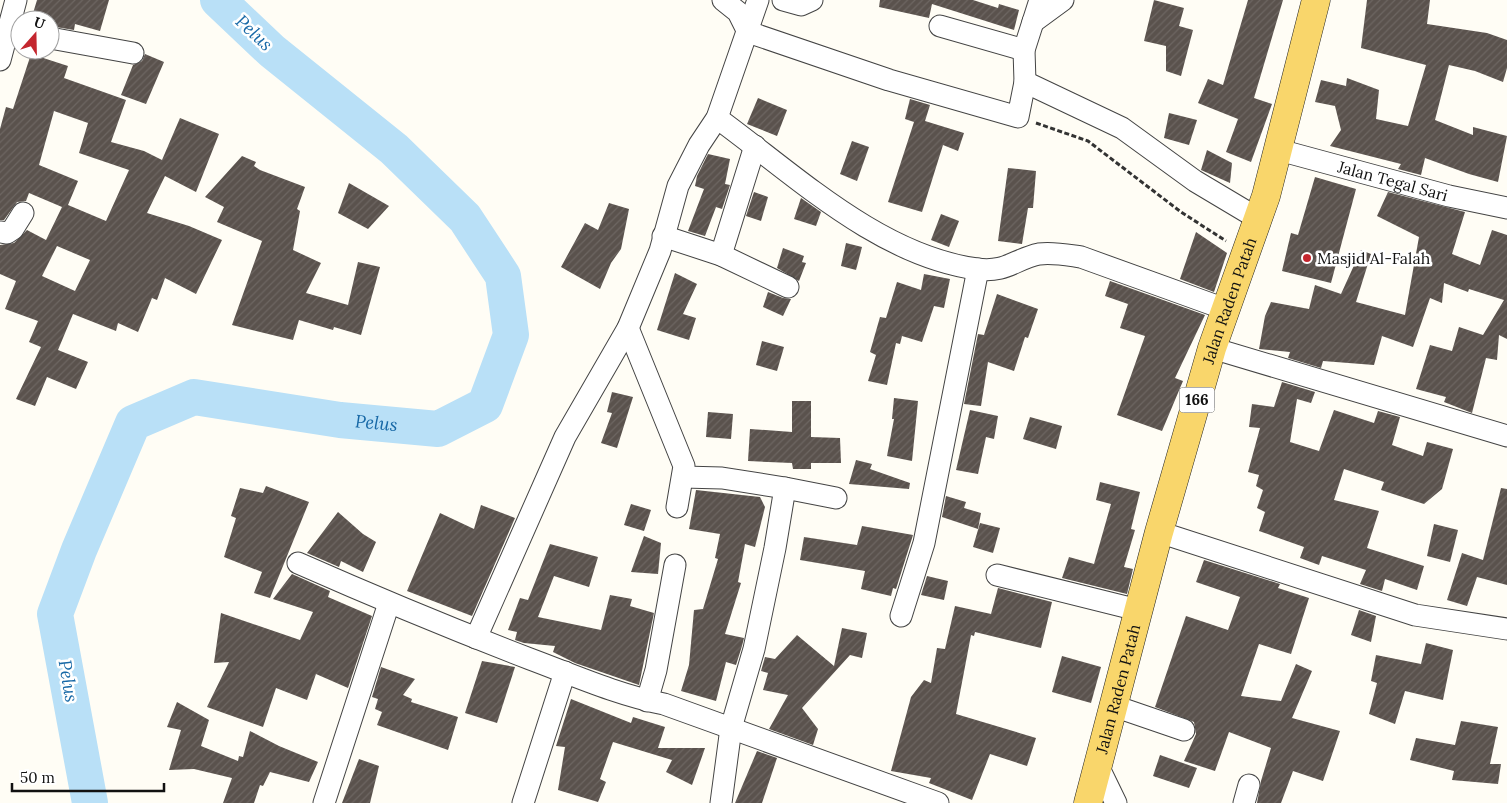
<svg xmlns="http://www.w3.org/2000/svg" width="1507" height="803" font-family="Lora,serif">
	<style>
		.lines { fill: none; stroke-linecap: round; stroke-linejoin: round }
		.river { stroke: #b9e0f7; stroke-width: 36 }
		.building { fill: url(#building-hatch); fill-rule: evenodd }
		.minor-casing { stroke: #444; stroke-width: 23 }
		.primary-casing { stroke: #222; stroke-width: 29 }
		.path { stroke: #333; stroke-width: 3; stroke-dasharray: 5 2.5; stroke-linecap: butt }
		.minor { stroke: #fff; stroke-width: 21 }
		.primary { stroke: #f9d66b; stroke-width: 28 }
		.poi-dot { fill: #c4262e; stroke: #fff; stroke-width: 2 }
		.labels { text-anchor: middle; stroke-width: 5; stroke-linejoin: round; paint-order: stroke }
		.shield { fill: #fff; stroke: #585858; stroke-width: 1 }
		.shield-label { font-size: 15px; font-weight: bold; fill: #111 }
		.street-label { font-size: 16px; fill: #111; stroke: #fff }
		.poi-label { font-size: 16px; fill: #111; stroke: #fff; text-anchor: start }
		.water-label { font-size: 18px; font-style: italic; fill: #1768a6; stroke: #fff }
	</style>
	<defs>
		<pattern id="building-hatch" width="6" height="6" patternUnits="userSpaceOnUse" patternTransform="scale(1.25)"><rect width="6" height="6" fill="#5a524d"/><path d="M-1 1l2-2M0 6l6-6M5 7l2-2" fill="none" stroke="#6d6662"/></pattern>
	</defs>
	<rect width="100%" height="100%" fill="#fffdf5"/>
	<g class="lines">
		<path class="river" id="s1" d="M90 803 55 614 79 550 133 423 194 397 340 420 438 429 485 405 511 335 503 276 465 218 394 149 272 51 218 0"/>
	</g>
	<g class="building">
		<polygon points="37,0 109,0 100,31 75,24 74,30 50,26 50,20 31,20"/>
		<polygon points="880,0 973,0 998,8 999,4 1019,10 1014,30 932,4 929,18 879,7"/>
		<polygon points="1154,0 1184,8 1179,26 1193,30 1181,76 1166,71 1166,46 1144,41"/>
		<polygon points="1248,0 1283,0 1254,98 1272,104 1251,162 1226,152 1238,119 1198,103 1208,79 1223,85"/>
		<polygon points="1367,0 1430,0 1427,24 1487,33 1507,40 1507,68 1503,82 1475,71 1449,65 1435,120 1473,135 1473,127 1507,136 1498,182 1469,174 1425,158 1421,175 1398,169 1401,164 1330,146 1341,130 1335,106 1315,102 1321,80 1346,86 1347,78 1379,90 1376,119 1408,126 1426,65 1361,48"/>
		<path d="M31 54 68 66 64 78 126 100 111 142 144 151 162 160 180 118 219 134 196 192 165 176 147 213 189 226 222 240 196 294 165 278 157 300 152 298 138 332 118 323 116 331 73 314 58 350 88 362 76 389 47 377 35 406 16 399 41 347 29 342 38 321 5 309 16 281 0 274V245L14 243 27 230 46 240 62 207 29 193 26 201 17 202 4 220H0V129L6 107 13 109ZM54 111 88 123 79 153 129 170 106 221 68 205 78 181 39 165ZM57 246 90 260 75 291 42 276Z"/>
		<polygon points="145,54 164,62 146,104 121,95 133,65 142,61"/>
		<polygon points="758,98 787,110 777,136 747,124"/>
		<polygon points="910,99 930,105 925,121 964,133 958,151 943,145 922,212 888,202 914,122 905,119"/>
		<polygon points="1169,113 1197,120 1189,145 1164,138"/>
		<polygon points="852,141 869,147 857,181 840,174"/>
		<polygon points="1207,150 1232,163 1230,183 1201,170"/>
		<polygon points="708,154 730,159 725,184 730,185 722,209 716,207 705,236 688,231 704,189 695,186 697,176"/>
		<polygon points="242,156 256,162 254,166 260,170 305,187 297,209 300,211 293,250 321,263 306,293 348,305 358,262 380,267 361,335 334,327 333,330 299,320 293,340 232,325 262,241 217,222 224,207 205,197"/>
		<polygon points="1008,168 1036,171 1033,208 1028,208 1022,244 998,241"/>
		<polygon points="1315,177 1356,189 1331,283 1282,271 1291,233 1298,235"/>
		<polygon points="349,183 389,206 368,229 338,213"/>
		<polygon points="754,192 768,197 761,221 746,216"/>
		<polygon points="1388,192 1465,212 1452,254 1480,265 1492,230 1507,235 1507,339 1499,335 1497,360 1486,358 1472,413 1444,402 1446,397 1416,389 1430,345 1452,351 1459,327 1483,335 1504,300 1469,289 1468,292 1444,283 1442,303 1430,298 1413,347 1382,336 1374,365 1323,361 1321,368 1288,358 1290,352 1259,349 1265,316 1271,302 1309,309 1315,285 1341,294 1361,250 1371,254 1356,302 1405,315 1419,237 1377,216"/>
		<polygon points="801,198 821,212 816,226 794,219"/>
		<polygon points="609,203 629,209 621,249 611,263 600,289 561,267 585,223 598,230"/>
		<polygon points="941,214 959,221 949,247 931,240"/>
		<polygon points="1196,232 1227,253 1214,292 1180,279"/>
		<polygon points="846,243 862,247 856,270 841,266"/>
		<polygon points="783,248 804,256 802,262 806,263 799,281 777,268"/>
		<polygon points="675,273 697,284 683,314 696,318 689,340 657,330"/>
		<polygon points="924,274 950,279 944,308 934,306 922,342 902,336 900,344 896,343 887,385 868,381 876,355 870,352 880,317 886,318 897,282 921,290"/>
		<polygon points="1110,281 1205,315 1175,378 1183,381 1162,431 1117,415 1145,336 1120,328 1128,304 1105,296"/>
		<polygon points="768,292 783,298 791,299 783,316 763,307"/>
		<polygon points="997,294 1038,309 1028,338 1025,337 1014,371 988,362 981,406 964,404 978,334 984,335"/>
		<polygon points="762,341 784,347 777,371 756,365"/>
		<polygon points="1282,382 1315,392 1311,403 1297,399 1290,442 1319,451 1334,410 1374,423 1378,411 1400,417 1392,445 1423,456 1427,442 1453,449 1442,489 1424,504 1381,490 1384,482 1344,469 1334,500 1379,511 1367,548 1424,566 1417,590 1385,579 1382,591 1360,584 1366,570 1322,556 1319,565 1300,558 1304,547 1259,531 1265,512 1257,508 1263,490 1256,486 1259,475 1248,472 1260,428 1249,427 1252,404 1274,407"/>
		<polygon points="612,392 633,397 617,448 601,443 612,413 607,412"/>
		<polygon points="894,398 918,401 912,461 887,456 894,419 892,419"/>
		<polygon points="792,401 811,401 811,437 840,438 841,463 811,463 811,469 793,469 792,463 748,461 750,429 792,432"/>
		<polygon points="970,410 998,416 994,439 986,437 978,474 956,470"/>
		<polygon points="708,412 733,414 731,439 706,437"/>
		<polygon points="1030,417 1062,426 1056,449 1023,439"/>
		<polygon points="856,460 872,464 870,469 910,483 909,489 849,484"/>
		<polygon points="1100,482 1140,492 1131,529 1135,530 1124,567 1133,569 1127,594 1062,578 1069,557 1094,564 1111,504 1096,500"/>
		<polygon points="266,486 309,502 270,598 254,593 262,572 224,557 236,518 231,516 240,488 263,493"/>
		<polygon points="1501,488 1507,489 1507,585 1477,577 1467,606 1447,600 1462,553 1483,560"/>
		<polygon points="696,490 760,497 765,507 755,547 745,544 738,582 741,583 725,634 744,638 742,646 736,665 726,662 716,701 681,691 689,665 694,610 703,609 718,559 715,558 720,534 689,529"/>
		<polygon points="946,496 966,502 964,508 981,513 978,529 942,517"/>
		<polygon points="631,504 651,510 644,531 624,525"/>
		<polygon points="481,505 515,518 472,616 407,591 440,513 474,529"/>
		<polygon points="338,512 363,534 376,542 363,572 341,561 339,567 307,553"/>
		<polygon points="980,523 1000,528 993,553 973,547"/>
		<polygon points="1434,524 1458,530 1450,562 1427,556"/>
		<polygon points="862,526 913,535 896,589 893,588 891,596 861,589 865,571 800,560 804,537 857,545"/>
		<polygon points="644,536 661,543 658,574 631,572"/>
		<polygon points="550,544 598,557 589,587 554,576 538,617 601,630 610,595 632,599 630,606 654,613 639,685 575,663 553,652 555,646 524,643 515,640 517,632 508,630 520,598 528,600"/>
		<polygon points="1204,560 1280,584 1278,588 1309,598 1291,654 1259,644 1241,696 1281,701 1296,664 1312,671 1292,718 1340,731 1323,781 1293,771 1281,803 1257,803 1261,781 1271,748 1229,732 1215,771 1184,761 1196,734 1194,722 1155,707 1186,616 1228,630 1240,597 1196,582"/>
		<polygon points="292,574 330,591 328,597 372,616 348,688 316,674 307,700 276,688 263,727 207,707 229,662 214,663 221,613 300,640 313,612 273,599"/>
		<polygon points="927,576 948,581 944,600 921,595"/>
		<polygon points="998,588 1052,602 1041,648 975,632 974,636 971,635 956,714 1036,738 1027,766 990,754 972,800 929,783 931,778 891,771 911,697 924,680 931,683 937,648 945,649 955,606 991,614"/>
		<polygon points="1359,610 1376,616 1371,642 1351,635"/>
		<polygon points="842,628 867,633 862,658 850,655 802,708 818,729 813,745 769,729 788,695 763,690 768,673 761,671 765,657 775,659 797,635 834,666"/>
		<polygon points="1426,643 1453,650 1443,700 1405,691 1395,724 1369,714 1377,683 1371,681 1376,655 1421,664"/>
		<polygon points="1062,656 1101,667 1091,703 1052,692"/>
		<polygon points="482,661 515,667 497,723 465,713"/>
		<polygon points="381,667 415,679 403,695 412,699 411,702 458,717 448,750 377,725 382,712 375,709 378,699 372,697"/>
		<polygon points="571,699 631,723 633,717 665,727 658,748 705,748 692,785 666,772 672,760 613,742 600,779 606,782 598,802 558,790 565,747 556,746"/>
		<polygon points="177,702 209,720 201,746 238,761 239,756 243,757 250,731 279,746 318,762 309,782 270,772 263,786 260,785 254,803 223,803 232,778 194,769 169,770 181,730 167,727"/>
		<polygon points="1461,721 1498,727 1490,764 1501,764 1498,784 1452,780 1454,771 1410,760 1416,738 1455,745"/>
		<polygon points="757,751 777,758 762,803 735,803"/>
		<polygon points="1160,755 1197,768 1189,788 1153,776"/>
		<polygon points="359,759 379,766 370,803 342,803"/>
	</g>
	<g class="lines">
		<defs>
			<g id="minor">
				<polyline points="723,0 738,12 748,32 889,80 1018,117 1025,82 1024,50 1040,0"/>
				<polyline points="783,0 801,5 812,0"/>
				<polyline points="1033,22 1063,0"/>
				<polyline points="940,26 1024,50"/>
				<polyline points="50,38 133,53"/>
				<polyline points="0,60 16,0"/>
				<polyline points="1025,82 1122,128 1195,181 1257,218"/>
				<path d="M717 118C794 174 879 256 977 269 1006 273 1015 259 1039 254 1053 252 1067 255 1081 257L1225 309"/>
				<path id="s2" d="M1279 150 1449 196 1507 208"/>
				<polyline points="0,232 7,233 13,229 23,213"/>
				<polyline points="663,236 721,255 788,287"/>
				<polyline points="721,255 755,146"/>
				<polyline points="628,328 684,466 677,507"/>
				<polyline points="1212,348 1507,436"/>
				<polyline points="683,477 722,478 785,488 775,548 754,649 731,728 721,803"/>
				<polyline points="785,488 836,498"/>
				<polyline points="1159,532 1415,615 1507,629"/>
				<path d="M298 563C375 597 452 629 530 659 573 675 618 695 664 704L938 803"/>
				<polyline points="997,575 1138,610"/>
				<polyline points="901,616 924,543 978,269"/>
				<polyline points="476,638 565,437 628,328 660,251 678,186 699,145 717,118 758,0"/>
				<polyline points="647,701 656,670 675,565"/>
				<polyline points="1114,706 1184,730"/>
				<polyline points="1099,768 1116,803"/>
				<polyline points="324,803 389,603"/>
				<polyline points="523,803 565,672"/>
				<polyline points="1244,803 1249,785"/>
			</g>
			<g id="primary">
				<path id="s3" d="M1088 803 1159 532 1212 348 1266 196 1316 0"/>
			</g>
		</defs>
		<use href="#minor" class="minor-casing"/>
		<use href="#primary" class="primary-casing"/>
		<polyline class="path" points="1036,123 1088,141 1181,212 1226,241"/>
		<use href="#minor" class="minor"/>
		<use href="#primary" class="primary"/>
	</g>
	<circle class="poi-dot" cx="1307" cy="258" r="5"/>
	<g class="labels">
		<rect class="shield" x="1179.5" y="387.5" width="35" height="25" rx="4"/>
		<g class="shield-label">
			<text x="1197" y="405">166</text>
		</g>
		<g class="street-label">
			<text dy="6" stroke="none"><textPath href="#s2" startOffset="118">Jalan Tegal Sari</textPath></text>
			<text dy="6" stroke="none"><textPath href="#s3" startOffset="522">Jalan Raden Patah</textPath></text>
			<text dy="6" stroke="none"><textPath href="#s3" startOffset="118">Jalan Raden Patah</textPath></text>
		</g>
		<g class="poi-label">
			<text x="1317" y="264">Masjid Al-Falah</text>
		</g>
		<g class="water-label">
			<text transform="translate(254 33) rotate(43)" y="6">Pelus</text>
			<text dy="6" stroke="none"><textPath href="#s1" startOffset="649">Pelus</textPath></text>
			<text transform="translate(68 681) rotate(80)" y="6">Pelus</text>
		</g>
	</g>
	<g transform="translate(35 35) rotate(20)"><circle r="24" fill="#ffffff" stroke="#a0a0a0"/>
	<path d="M0-4L9 19L0 12L-9 19Z" fill="#c4262e"/>
	<text y="-8" font-size="14" font-weight="bold" text-anchor="middle" fill="#111111">U</text>
	</g>
	<path d="M12 783v8h152v-8" fill="none" stroke="#111111" stroke-width="2.5"/>
	<text x="20" y="783" font-size="15" fill="#111111" stroke="#ffffff" stroke-width="4" paint-order="stroke">50 m</text>
</svg>
